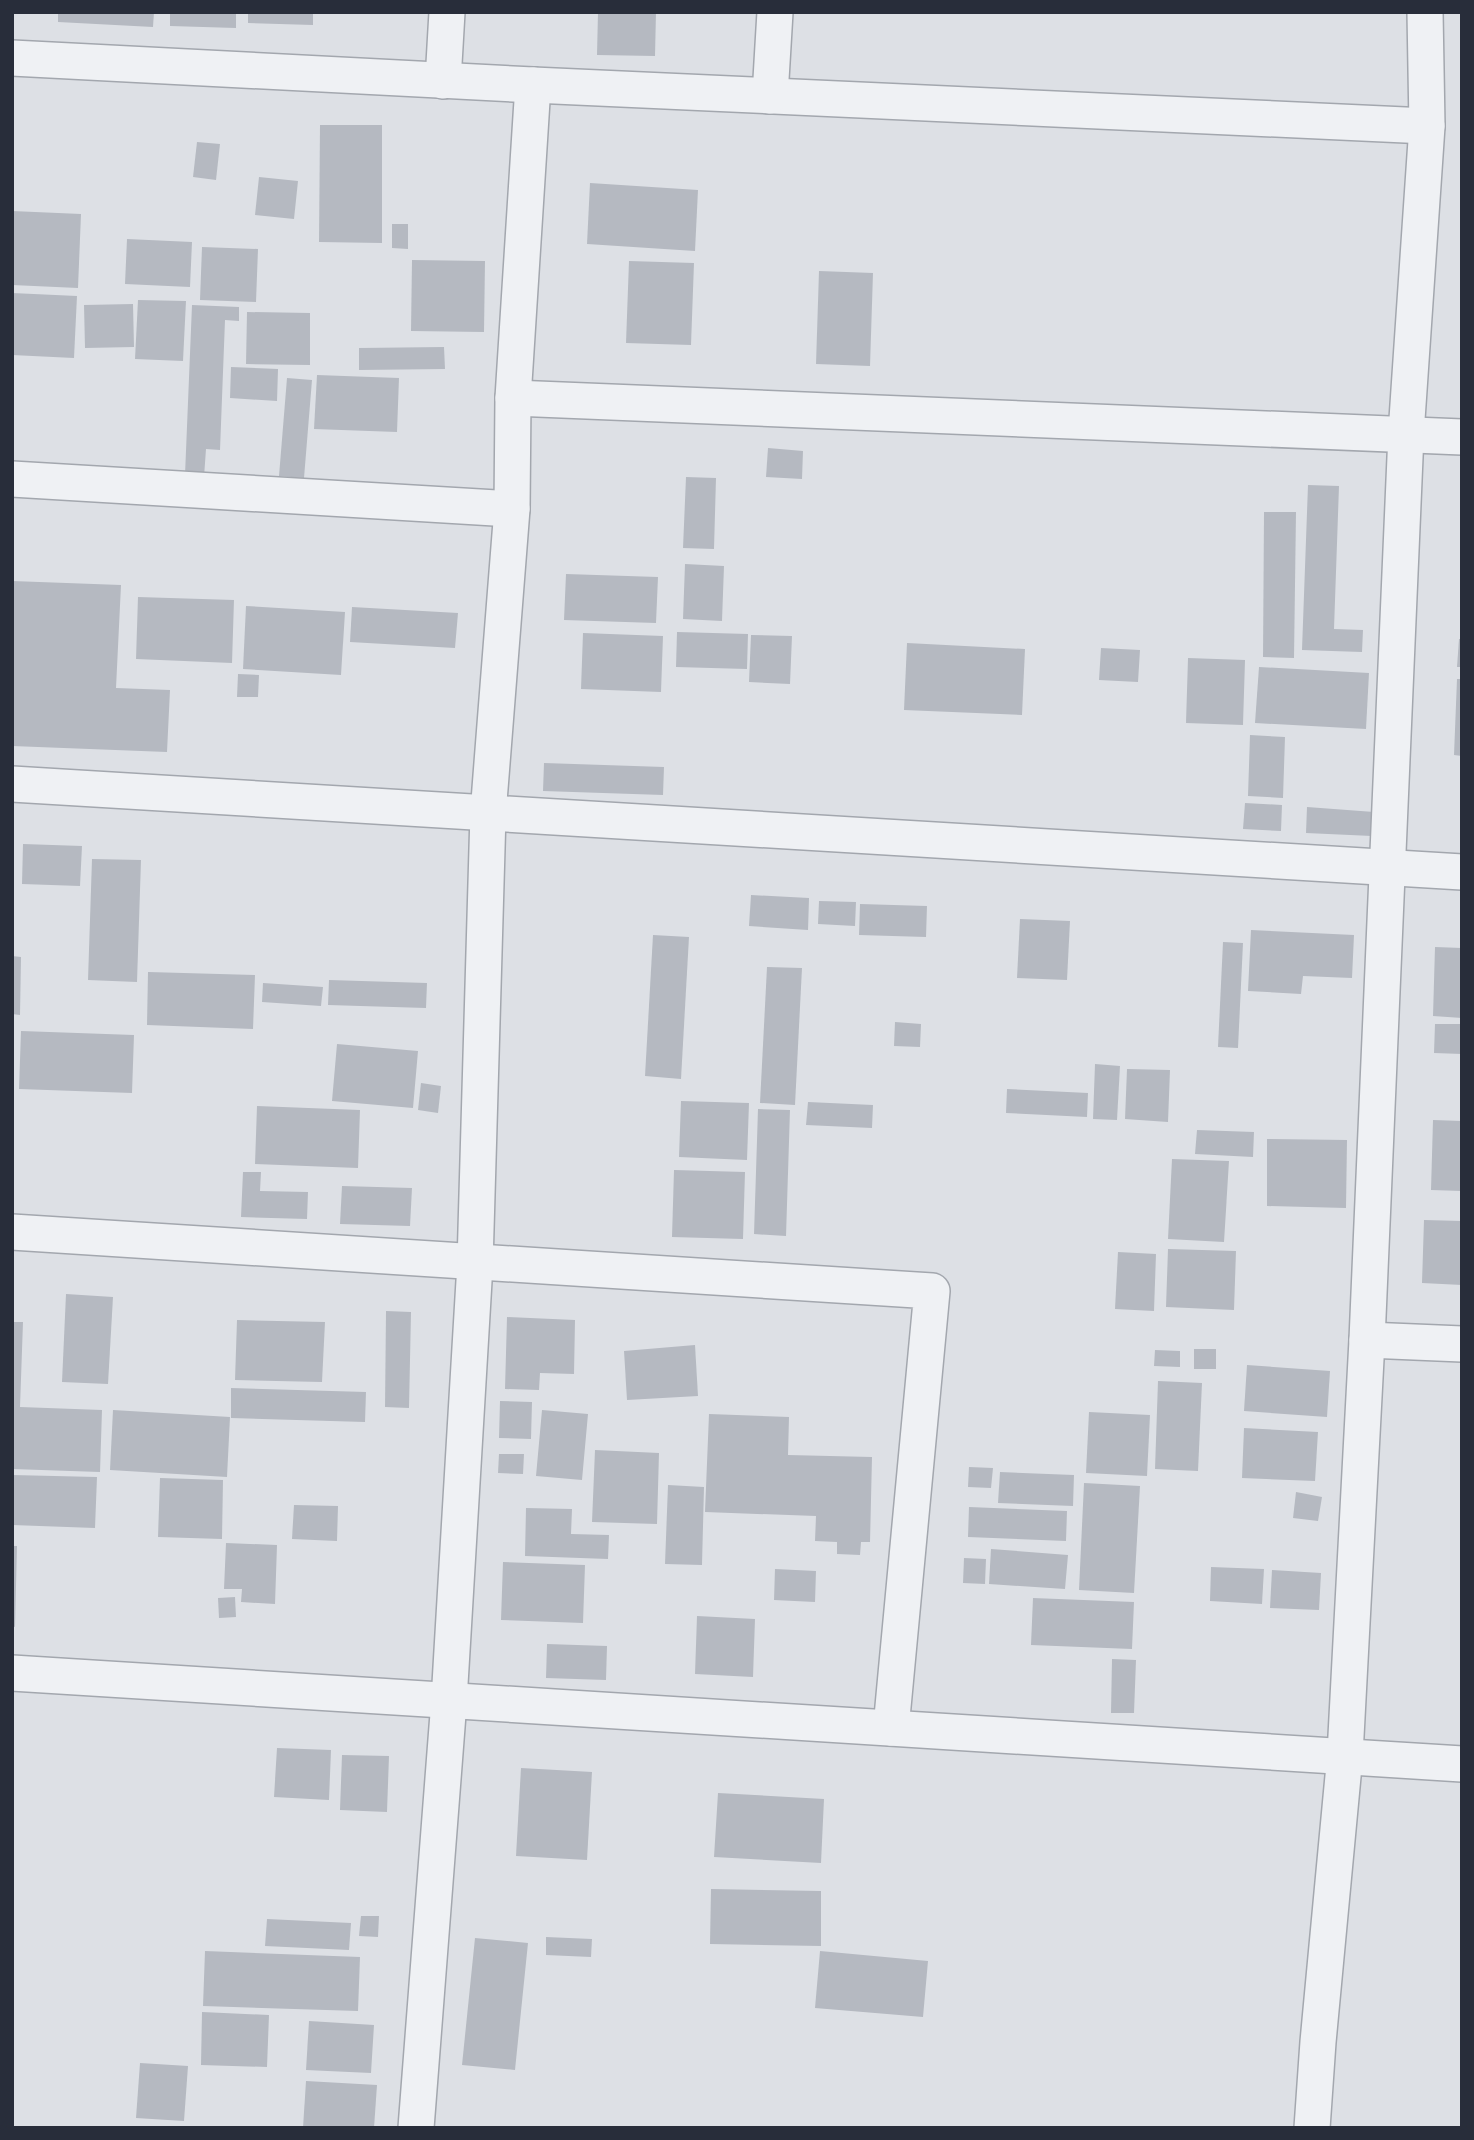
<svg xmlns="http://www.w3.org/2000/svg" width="1474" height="2140" font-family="'Archivo Narrow',sans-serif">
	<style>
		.building { fill: #b5b9c1 }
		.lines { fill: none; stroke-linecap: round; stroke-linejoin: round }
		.minor-casing { stroke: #a3a7ae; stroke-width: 38 }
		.minor { stroke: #eff1f4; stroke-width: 35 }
	</style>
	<rect width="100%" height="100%" fill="#dde0e5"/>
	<g class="building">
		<polygon points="58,12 154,12 153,27 58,22"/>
		<polygon points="170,12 236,12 236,28 170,26"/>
		<polygon points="248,12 313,12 313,25 248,23"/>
		<polygon points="598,12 656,12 655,56 597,55"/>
		<polygon points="320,125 382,125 382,243 319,242"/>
		<polygon points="197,142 220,144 216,180 193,177"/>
		<polygon points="259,177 298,181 294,219 255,215"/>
		<polygon points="590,183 698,190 695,251 587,244"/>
		<polygon points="12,211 81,214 78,288 12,285"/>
		<polygon points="392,224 408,224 408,249 392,248"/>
		<polygon points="127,239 192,242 190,287 125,284"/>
		<polygon points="202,247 258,249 256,302 200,300"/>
		<polygon points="412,260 485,261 484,332 411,331"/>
		<polygon points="629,261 694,263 691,345 626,343"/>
		<polygon points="819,271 873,273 870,366 816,364"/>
		<polygon points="12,293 77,296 74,358 12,355"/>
		<polygon points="138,300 186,301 183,361 135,359"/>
		<polygon points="133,304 134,347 85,348 84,305"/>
		<polygon points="192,305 239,307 239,321 225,320 220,450 206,449 204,477 185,475"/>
		<polygon points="247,312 310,313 310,365 246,364"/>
		<polygon points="444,347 445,369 359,370 359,348"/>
		<polygon points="231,367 278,369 277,401 230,398"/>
		<polygon points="317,375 399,378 397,432 314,429"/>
		<polygon points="287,378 312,380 304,478 279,476"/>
		<polygon points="768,448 803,451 802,479 766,477"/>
		<polygon points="686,477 716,478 714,549 683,548"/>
		<polygon points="1308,485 1339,486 1334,629 1363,630 1362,652 1302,650"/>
		<polygon points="1264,512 1296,512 1294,658 1263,657"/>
		<polygon points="685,564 724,566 722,621 683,619"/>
		<polygon points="566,574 658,577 656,623 564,620"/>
		<polygon points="12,581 121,585 116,688 170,690 167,752 12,746"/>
		<polygon points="138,597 234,600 232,663 136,659"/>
		<polygon points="246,606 345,612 341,675 243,669"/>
		<polygon points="352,607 458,613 455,648 350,642"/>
		<polygon points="677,632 748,634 747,669 676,667"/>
		<polygon points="583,633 663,636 661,692 581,689"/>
		<polygon points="751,635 792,636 790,684 749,682"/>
		<polygon points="1459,639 1462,639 1462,667 1457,667"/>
		<polygon points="907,643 1025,649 1022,715 904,710"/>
		<polygon points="1101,648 1140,650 1138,682 1099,680"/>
		<polygon points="1188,658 1245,660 1243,725 1186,723"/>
		<polygon points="1259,667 1369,673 1366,729 1255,723"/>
		<polygon points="238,674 259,675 258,697 237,697"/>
		<polygon points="1457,679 1462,679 1462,756 1454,755"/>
		<polygon points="1250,735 1285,737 1283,798 1248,796"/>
		<polygon points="544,763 664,767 663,795 543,791"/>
		<polygon points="1245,803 1282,805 1281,831 1243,829"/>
		<polygon points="1307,807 1374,812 1372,836 1306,833"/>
		<polygon points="23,844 82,846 80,886 22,884"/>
		<polygon points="92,859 141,860 137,982 88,980"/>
		<polygon points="751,895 809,898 808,930 749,926"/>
		<polygon points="819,901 856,902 855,926 818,924"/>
		<polygon points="860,904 927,906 926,937 859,935"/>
		<polygon points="1020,919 1070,921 1067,980 1017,978"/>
		<polygon points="1251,930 1354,935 1352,978 1303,976 1301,994 1248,991"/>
		<polygon points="653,935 689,937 681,1079 645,1076"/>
		<polygon points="1223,942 1243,943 1238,1048 1218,1047"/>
		<polygon points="1435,947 1462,948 1462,1018 1433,1016"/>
		<polygon points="12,956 21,957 20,1015 12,1014"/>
		<polygon points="767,967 802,968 795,1105 760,1103"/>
		<polygon points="148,972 255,975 253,1029 147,1025"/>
		<polygon points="329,980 427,983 426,1008 328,1005"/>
		<polygon points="263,983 323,987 321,1006 262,1002"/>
		<polygon points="895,1022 921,1024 920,1047 894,1046"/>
		<polygon points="1435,1024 1462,1024 1462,1054 1434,1053"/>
		<polygon points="21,1031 134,1035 132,1093 19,1089"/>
		<polygon points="337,1044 418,1051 413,1108 332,1101"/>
		<polygon points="1095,1064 1120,1066 1117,1120 1093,1119"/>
		<polygon points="1127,1069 1170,1070 1168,1122 1125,1119"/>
		<polygon points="421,1083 441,1086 438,1113 418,1110"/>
		<polygon points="1007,1089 1088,1093 1087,1117 1006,1113"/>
		<polygon points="681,1101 749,1103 747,1160 679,1157"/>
		<polygon points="808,1102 873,1105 872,1128 806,1125"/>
		<polygon points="257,1106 360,1110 358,1168 255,1164"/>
		<polygon points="758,1109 790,1110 786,1236 754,1234"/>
		<polygon points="1433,1120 1462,1121 1462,1191 1431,1190"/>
		<polygon points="1197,1130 1254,1132 1253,1157 1195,1154"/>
		<polygon points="1267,1139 1347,1140 1346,1208 1267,1206"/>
		<polygon points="1172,1159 1229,1161 1224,1242 1168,1239"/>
		<polygon points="674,1170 745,1172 743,1239 672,1237"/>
		<polygon points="243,1172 261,1172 260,1191 308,1192 307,1219 241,1217"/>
		<polygon points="342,1186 412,1188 410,1226 340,1224"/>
		<polygon points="1424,1220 1462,1221 1462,1285 1422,1283"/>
		<polygon points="1168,1249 1236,1251 1234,1310 1166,1307"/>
		<polygon points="1118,1252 1156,1254 1154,1311 1115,1309"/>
		<polygon points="66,1294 113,1297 108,1384 62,1382"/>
		<polygon points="386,1311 411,1312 409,1408 385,1407"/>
		<polygon points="507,1317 575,1320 574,1374 540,1373 539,1390 505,1389"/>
		<polygon points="237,1320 325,1322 322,1382 235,1380"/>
		<polygon points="12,1322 23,1322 20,1407 102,1410 100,1472 12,1469"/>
		<polygon points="695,1345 698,1396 627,1400 624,1351"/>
		<rect x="1194" y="1349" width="22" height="20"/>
		<polygon points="1155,1350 1180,1351 1180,1367 1154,1366"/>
		<polygon points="1247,1365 1330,1371 1327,1417 1244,1411"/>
		<polygon points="1158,1381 1202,1383 1198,1471 1155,1469"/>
		<polygon points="231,1388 366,1392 365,1422 231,1418"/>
		<polygon points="500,1401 532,1402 531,1439 499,1438"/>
		<polygon points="113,1410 230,1417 227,1477 110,1470"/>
		<polygon points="542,1410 588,1414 582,1480 536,1476"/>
		<polygon points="1089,1412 1150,1415 1147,1476 1086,1473"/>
		<polygon points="709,1414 789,1417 788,1455 872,1457 870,1542 861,1542 860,1555 837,1554 837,1542 815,1541 816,1516 705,1512"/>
		<polygon points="1244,1428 1318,1432 1315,1481 1242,1478"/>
		<polygon points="595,1450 659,1453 657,1524 592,1522"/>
		<polygon points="499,1454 524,1454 523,1474 498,1473"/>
		<polygon points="969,1467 993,1468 991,1488 968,1487"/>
		<polygon points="1000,1472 1074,1475 1073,1506 998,1503"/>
		<polygon points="12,1475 97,1477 95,1528 12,1525"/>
		<polygon points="160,1478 223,1480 222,1539 158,1537"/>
		<polygon points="1084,1483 1140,1486 1134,1593 1079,1590"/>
		<polygon points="668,1485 704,1487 702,1565 665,1564"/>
		<polygon points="1296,1492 1322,1497 1318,1521 1293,1518"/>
		<polygon points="294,1505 338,1506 337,1541 292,1539"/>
		<polygon points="969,1507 1067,1511 1066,1541 968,1537"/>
		<polygon points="526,1508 572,1509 571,1534 609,1535 608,1559 525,1556"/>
		<polygon points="226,1543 277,1545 275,1604 241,1602 242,1589 224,1589"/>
		<polygon points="12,1546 17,1546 15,1627 12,1626"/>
		<polygon points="991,1549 1068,1555 1065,1589 989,1584"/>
		<polygon points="964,1558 986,1559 985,1584 963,1583"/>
		<polygon points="503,1562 585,1565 583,1623 501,1620"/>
		<polygon points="1211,1567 1264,1569 1262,1604 1210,1601"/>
		<polygon points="775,1569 816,1571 815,1602 774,1600"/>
		<polygon points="1272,1570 1321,1573 1319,1610 1270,1608"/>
		<polygon points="235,1597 236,1617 219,1618 218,1598"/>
		<polygon points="1033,1598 1134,1602 1132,1649 1031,1645"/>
		<polygon points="697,1616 755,1619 753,1677 695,1674"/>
		<polygon points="547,1644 607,1646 606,1680 546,1678"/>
		<polygon points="1112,1659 1136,1660 1134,1713 1111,1713"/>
		<polygon points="277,1748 331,1750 329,1800 274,1797"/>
		<polygon points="342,1755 389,1756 387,1812 340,1810"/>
		<polygon points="521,1768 592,1772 587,1860 516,1856"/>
		<polygon points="718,1793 824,1799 821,1863 714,1857"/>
		<polygon points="711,1889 821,1891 821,1946 710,1944"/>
		<polygon points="361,1916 379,1916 378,1937 359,1936"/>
		<polygon points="267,1919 351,1923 349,1950 265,1946"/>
		<polygon points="546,1937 592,1939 591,1957 546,1955"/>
		<polygon points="475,1938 528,1943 515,2070 462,2065"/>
		<polygon points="205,1951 360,1957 358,2011 203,2006"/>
		<polygon points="820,1951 928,1961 923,2017 815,2008"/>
		<polygon points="202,2012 269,2015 267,2067 201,2065"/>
		<polygon points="309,2021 374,2025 371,2073 306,2070"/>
		<polygon points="140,2063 188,2066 184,2121 136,2118"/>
		<polygon points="306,2081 377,2085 374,2128 303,2128"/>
	</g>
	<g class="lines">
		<defs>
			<g id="minor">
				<polyline points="12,58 533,85 1427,126"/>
				<polyline points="443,81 447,12"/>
				<polyline points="770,96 775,12"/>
				<polyline points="513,398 1462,437"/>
				<polyline points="12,479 512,509"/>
				<polyline points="12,784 1462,872"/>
				<polyline points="12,1232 932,1291 891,1728"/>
				<polyline points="1367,1340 1462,1344"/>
				<polyline points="12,1673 1462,1764"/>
				<polyline points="416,2128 449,1701 475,1264 488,814 512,509 513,398 533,85"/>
				<polyline points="1312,2128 1318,2042 1345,1755 1367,1340 1406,434 1427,126 1425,12"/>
			</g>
		</defs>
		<use href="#minor" class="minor-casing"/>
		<use href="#minor" class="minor"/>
	</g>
	<rect width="1474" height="2140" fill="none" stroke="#282d3a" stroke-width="28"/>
</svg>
